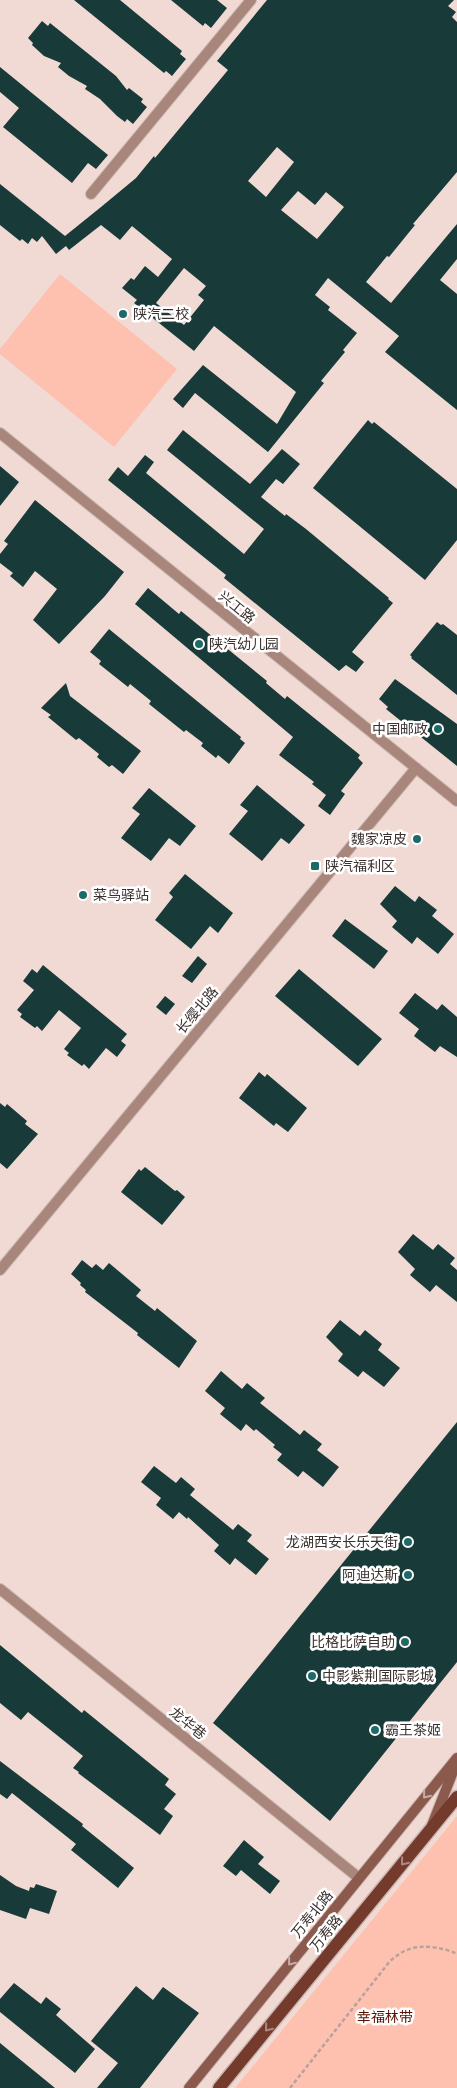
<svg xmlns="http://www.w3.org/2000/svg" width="457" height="2088" font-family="Rubik,'Noto Sans SC',sans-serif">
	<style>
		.green { fill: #fec0af }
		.building { fill: #183b3a; fill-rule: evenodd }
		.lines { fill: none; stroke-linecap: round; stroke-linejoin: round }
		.minor-casing { stroke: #cdb8b3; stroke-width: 12 }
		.tertiary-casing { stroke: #cdb8b3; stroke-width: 12 }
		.secondary-casing { stroke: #cdb8b3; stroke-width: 12 }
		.primary-casing { stroke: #cdb8b3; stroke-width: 15 }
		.path { stroke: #b6a29e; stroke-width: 2.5; stroke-dasharray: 4 2.5; stroke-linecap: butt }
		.minor { stroke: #a8867c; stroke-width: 10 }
		.tertiary { stroke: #a8867c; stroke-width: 10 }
		.secondary { stroke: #8b5a4d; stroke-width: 10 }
		.primary { stroke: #743a2c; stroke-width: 12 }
		.oneway { stroke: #c5aca6 }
		.oneway2 { stroke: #ac8980 }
		.poi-dot { fill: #1e6a69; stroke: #fff; stroke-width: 2 }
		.labels { text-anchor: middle; stroke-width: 5; stroke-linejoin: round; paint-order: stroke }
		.poi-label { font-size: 14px; fill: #3a312f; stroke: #fff; text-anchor: start }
		.street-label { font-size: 14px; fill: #3a312f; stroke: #fff }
		.park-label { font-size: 14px; fill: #571101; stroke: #fff }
	</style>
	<rect width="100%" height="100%" fill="#f2dad4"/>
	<g class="green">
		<polygon points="60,274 177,369 114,447 0,354 0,349"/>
		<polygon points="457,1816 457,2088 235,2088"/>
	</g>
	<g class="building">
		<polygon points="74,0 120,0 182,51 180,54 186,59 172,76 166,71 164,73"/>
		<polygon points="171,0 217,0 227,8 211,28 205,23 203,26"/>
		<path d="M267 0H454L448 6 456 12 452 17 457 22V172L413 224 415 225 389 257 387 256 366 282 391 303 457 224V259L440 280 457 294V410L385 352 399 336 328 278 315 295 330 307 328 310 357 333 343 350 345 352 321 381 324 383 268 452 195 393 183 408 173 399 203 365 277 424 296 392 214 326 194 351 134 303 137 300 122 288 131 278 134 280 145 266 158 277 172 259 132 226 120 240 101 225 69 250 66 246 56 254 42 236 37 242 32 238 28 244 22 239 20 241 0 225V184L65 236 101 207 136 178 154 156 155 158 228 70 217 61ZM277 147 294 162 266 197 248 181ZM298 191 315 205 326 192 344 207 317 239 281 210ZM184 268 206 286 198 295 204 300 184 325 156 303Z"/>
		<polygon points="42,21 48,26 50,23 116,76 127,90 129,88 143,99 141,102 147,107 133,124 127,119 125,122 117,116 100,99 85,89 87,86 69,76 58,67 61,63 44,56 32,45 33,43 28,38"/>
		<polygon points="0,67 108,155 96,169 88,163 72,183 3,127 19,108 0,92"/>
		<polygon points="368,420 372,424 374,422 457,489 457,540 425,580 313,488"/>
		<polygon points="183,430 250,484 282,449 300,464 283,484 276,479 261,497 285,516 286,514 306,529 389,598 388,599 393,603 352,652 364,662 356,672 346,665 339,671 224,578 226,575 108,480 118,467 128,476 145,455 154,462 146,473 244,554 264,529 167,450"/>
		<polygon points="0,466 19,482 0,506"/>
		<polygon points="35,500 124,572 105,596 59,644 33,620 57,589 35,571 23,587 10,576 13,573 0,563 0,554 8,544 4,541"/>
		<polygon points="148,588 179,614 181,611 267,681 266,683 285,699 287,696 360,755 358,758 363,763 341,791 345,794 330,815 318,806 326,795 312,784 314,782 279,755 293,737 135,604"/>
		<polygon points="437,622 441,625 443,624 457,635 457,695 411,658 412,657 410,655"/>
		<polygon points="109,629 241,737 240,739 245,743 229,764 218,755 216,758 201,746 203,743 186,730 184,732 149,704 151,701 130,684 128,687 99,664 101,661 90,652"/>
		<polygon points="395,679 457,724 457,766 386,709 388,707 379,699"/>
		<polygon points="66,683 70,696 141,751 123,774 112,765 109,767 97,757 99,754 79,738 76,740 48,717 51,715 41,708"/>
		<polygon points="257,785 305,825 289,844 281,838 262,861 229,834 248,811 240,805"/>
		<polygon points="149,788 196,826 180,846 169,838 151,861 121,838 140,814 132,808"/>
		<polygon points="185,874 233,913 218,933 210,926 191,949 155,920 173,897 169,893"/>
		<polygon points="395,886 415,902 419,896 437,910 432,916 454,934 438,954 417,937 412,944 392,927 397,921 380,904"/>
		<polygon points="345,919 388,951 374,969 332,936"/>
		<polygon points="198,956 207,964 192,983 182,976"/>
		<polygon points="43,965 127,1034 121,1041 126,1045 117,1057 106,1048 89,1069 84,1064 82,1066 67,1055 69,1053 64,1049 81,1028 59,1010 42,1031 37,1026 35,1028 20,1017 22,1014 17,1010 34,990 23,981 32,969 37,973"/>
		<polygon points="299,969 382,1039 358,1066 275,996"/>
		<polygon points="415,993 437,1010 442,1004 457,1017 457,1057 440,1046 435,1052 414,1036 419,1029 399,1013"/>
		<polygon points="165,996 175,1004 166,1015 156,1007"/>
		<polygon points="259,1072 265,1077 267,1074 307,1108 288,1132 276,1123 274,1126 239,1098"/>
		<polygon points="0,1103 5,1107 7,1104 27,1121 25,1124 38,1134 7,1169 0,1163"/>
		<polygon points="145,1167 175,1191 177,1190 185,1197 162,1225 121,1192 139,1169 141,1171"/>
		<polygon points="413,1234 433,1250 438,1244 455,1258 450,1264 457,1270 457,1302 436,1285 430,1292 410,1275 415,1269 398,1252"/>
		<polygon points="82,1260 92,1268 96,1264 103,1270 109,1263 141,1290 136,1296 155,1311 157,1308 197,1341 179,1368 137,1335 138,1333 85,1292 86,1290 80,1285 81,1283 71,1274"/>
		<polygon points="340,1320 360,1336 365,1330 382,1344 378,1350 400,1368 384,1387 363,1371 358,1377 338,1361 343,1354 326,1337"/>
		<polygon points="221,1371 242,1389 247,1383 265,1398 260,1403 300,1435 304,1430 322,1444 317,1450 339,1467 323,1487 303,1471 298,1477 277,1460 282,1454 273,1447 275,1445 256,1429 254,1431 246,1424 241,1431 220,1414 225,1408 205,1391"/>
		<polygon points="457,1422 457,1662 330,1821 213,1723"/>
		<polygon points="154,1466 176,1483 181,1477 195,1489 190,1495 233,1530 238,1524 252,1535 247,1541 269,1559 256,1575 235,1558 230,1565 214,1551 219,1545 188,1517 187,1519 179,1512 173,1519 156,1505 161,1498 141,1482"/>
		<polygon points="0,1645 82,1713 84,1710 169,1779 165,1785 176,1794 164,1809 173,1816 160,1835 78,1773 79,1772 73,1768 83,1756 28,1712 21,1720 0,1703"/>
		<polygon points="0,1761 83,1824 82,1826 134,1868 118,1888 71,1850 76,1844 12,1793 7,1799 0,1794"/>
		<polygon points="244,1840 264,1857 258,1864 280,1881 270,1894 241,1870 236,1876 223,1866"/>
		<polygon points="0,1875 16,1886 29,1891 30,1887 34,1888 36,1884 57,1891 49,1914 30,1908 26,1919 0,1910"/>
		<polygon points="14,1983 41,2004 46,1997 61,2009 56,2015 95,2049 75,2073 0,2012 0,1999"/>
		<polygon points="136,1986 153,2000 163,1987 199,2013 140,2088 97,2088 118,2063 91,2041"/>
		<polygon points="0,2043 55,2088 0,2088"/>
	</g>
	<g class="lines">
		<defs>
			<g id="minor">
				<polyline points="91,194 251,0"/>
				<polyline points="0,1589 359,1878"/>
			</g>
			<g id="tertiary">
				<polyline points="0,433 457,801"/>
				<polyline points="0,1270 416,768"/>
			</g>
			<g id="secondary">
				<polyline points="432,1825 456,1764"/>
				<polyline points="189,2088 457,1758"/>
			</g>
			<polyline id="primary" points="219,2088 457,1797"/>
		</defs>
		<use href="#minor" class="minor-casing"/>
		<use href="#tertiary" class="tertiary-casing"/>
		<use href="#secondary" class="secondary-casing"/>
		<use href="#primary" class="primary-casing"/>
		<path class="path" d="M290 2088 390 1961C395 1957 401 1952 407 1950 421 1944 443 1947 457 1954"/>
		<use href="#minor" class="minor"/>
		<use href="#tertiary" class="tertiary"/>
		<use href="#secondary" class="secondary"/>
		<use href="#primary" class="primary"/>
	</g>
	<defs><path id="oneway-chevron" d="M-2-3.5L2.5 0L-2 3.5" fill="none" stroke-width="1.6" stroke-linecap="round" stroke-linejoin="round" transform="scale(1.25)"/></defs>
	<g class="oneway">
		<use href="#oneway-chevron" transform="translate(426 1795) rotate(129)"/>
		<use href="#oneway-chevron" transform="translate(291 1962) rotate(129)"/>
	</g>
	<g class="oneway2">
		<use href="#oneway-chevron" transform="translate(404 1862) rotate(129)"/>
		<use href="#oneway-chevron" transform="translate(268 2028) rotate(129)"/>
	</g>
	<g class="poi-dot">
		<circle cx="123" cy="314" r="5"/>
		<circle cx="199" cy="644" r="5"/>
		<circle cx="438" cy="729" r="5"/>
		<circle cx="417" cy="839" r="5"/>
		<rect x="310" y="861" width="10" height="10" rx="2.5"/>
		<circle cx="83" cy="895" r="5"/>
		<circle cx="408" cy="1542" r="5"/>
		<circle cx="408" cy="1575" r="5"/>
		<circle cx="405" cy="1642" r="5"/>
		<circle cx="312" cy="1676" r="5"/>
		<circle cx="375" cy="1730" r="5"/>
	</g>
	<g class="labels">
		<g class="poi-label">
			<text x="133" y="319">陕汽二校</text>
			<text x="209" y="649">陕汽幼儿园</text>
			<text x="428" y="734" text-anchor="end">中国邮政</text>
			<text x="407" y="844" text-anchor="end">魏家凉皮</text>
			<text x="325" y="871">陕汽福利区</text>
			<text x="93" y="900">菜鸟驿站</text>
			<text x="398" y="1547" text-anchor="end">龙湖西安长乐天街</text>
			<text x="398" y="1580" text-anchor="end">阿迪达斯</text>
			<text x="395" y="1647" text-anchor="end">比格比萨自助</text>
			<text x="322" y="1681">中影紫荆国际影城</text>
			<text x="385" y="1735">霸王茶姬</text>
		</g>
		<g class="street-label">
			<text transform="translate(237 607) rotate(39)" y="5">兴工路</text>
			<text transform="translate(197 1010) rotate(-50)" y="5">长缨北路</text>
			<text transform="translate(188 1723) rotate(39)" y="5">龙华巷</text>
			<text transform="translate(312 1914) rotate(-51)" y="5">万寿北路</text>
			<text transform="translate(326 1933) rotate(-51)" y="5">万寿路</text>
		</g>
		<g class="park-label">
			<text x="385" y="2022">幸福林带</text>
		</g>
	</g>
</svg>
